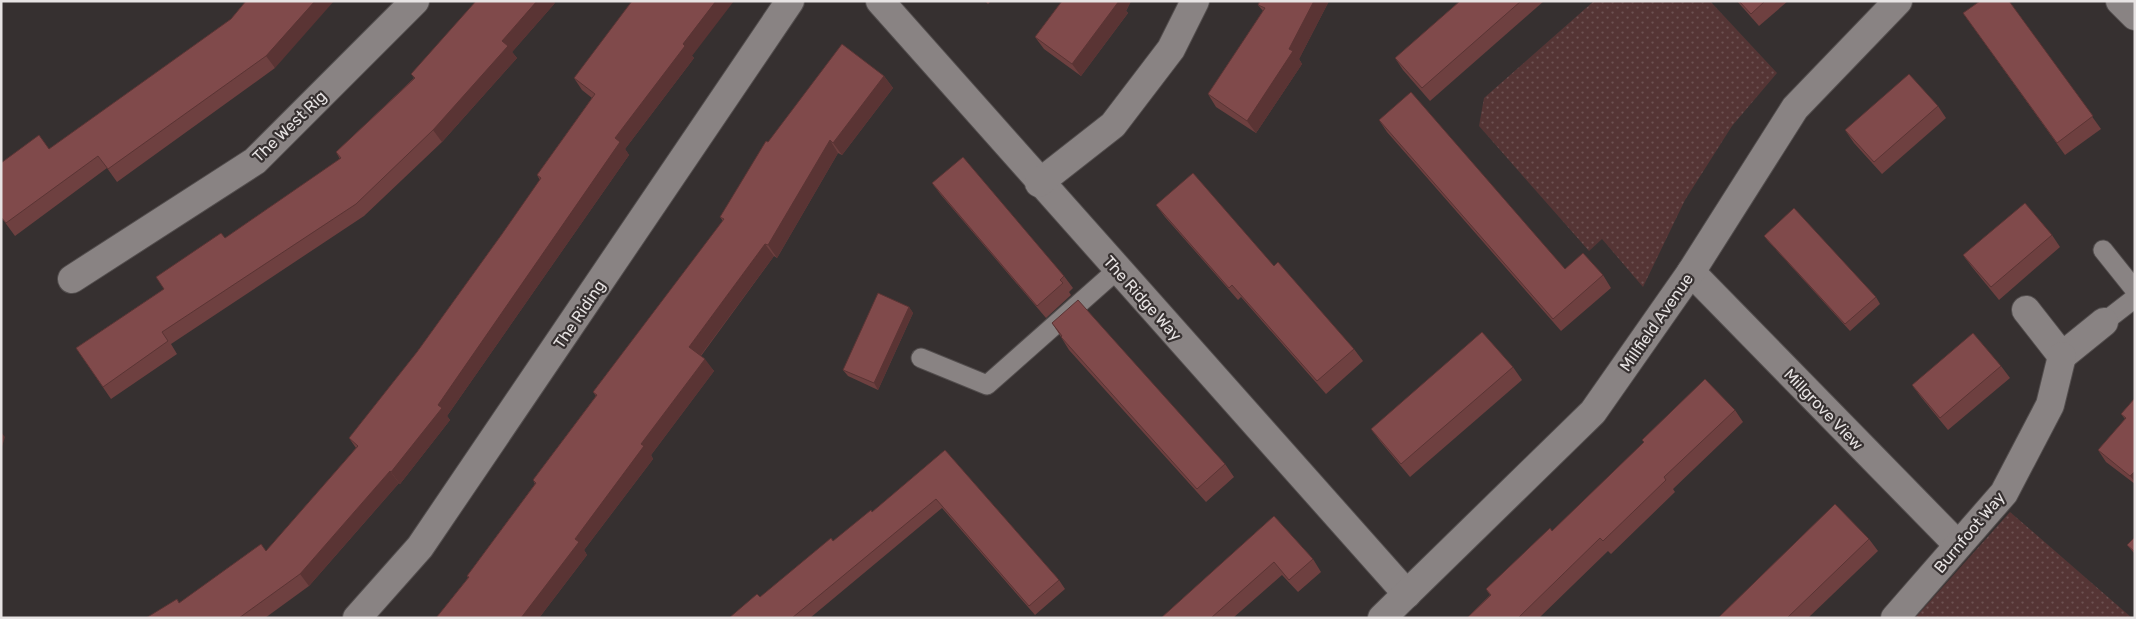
<svg xmlns="http://www.w3.org/2000/svg" width="2136" height="619" font-family="Rubik,sans-serif">
	<style>
		.grass { fill: url(#grass-dots) }
		.lines { fill: none; stroke-linecap: round; stroke-linejoin: round }
		.service-casing { stroke: #524d4d; stroke-width: 21 }
		.minor-casing { stroke: #524d4d; stroke-width: 30 }
		.tertiary-casing { stroke: #524d4d; stroke-width: 30 }
		.service { stroke: #898383; stroke-width: 19 }
		.minor { stroke: #898383; stroke-width: 28 }
		.tertiary { stroke: #898383; stroke-width: 28 }
		.wall { fill: #6e4040 }
		.shaded-wall { fill: #5a3434 }
		.building { fill: #804a4b; stroke: #5a3434 }
		.labels { text-anchor: middle; stroke-width: 4.5; stroke-linejoin: round; paint-order: stroke }
		.street-label { font-size: 16px; fill: #e7e3e3; stroke: #363030 }
	</style>
	<defs>
		<pattern id="grass-dots" width="8" height="8" patternUnits="userSpaceOnUse" patternTransform="scale(1.25)"><rect width="8" height="8" fill="#553535"/><path d="M2 2h.1M6 6h.1" fill="none" stroke="#6d5252" stroke-width="1.8" stroke-linecap="round"/></pattern>
	</defs>
	<rect width="100%" height="100%" fill="#363030"/>
	<g class="grass">
		<polygon points="1594,1 1710,1 1777,73 1732,126 1685,200 1643,287 1602,239 1589,251 1479,126 1484,98"/>
		<polygon points="2010,512 2132,618 1915,618"/>
	</g>
	<g class="lines">
		<defs>
			<g id="service">
				<polyline points="2103,250 2135,290"/>
				<polyline points="2104,322 2135,298"/>
				<polyline points="921,358 987,385 1117,270"/>
			</g>
			<g id="minor">
				<polyline points="880,1 1407,594"/>
				<polyline points="1039,183 1113,125 1171,49 1195,1"/>
				<polyline points="1691,272 1958,545"/>
				<polyline points="72,279 255,161 415,1"/>
				<polyline points="2026,310 2062,356 2104,322"/>
				<polyline points="357,618 420,547 790,1"/>
				<polyline points="1382,618 1593,412 1691,272 1795,108 1898,1"/>
				<polyline points="1895,618 2004,493 2050,405 2062,356"/>
			</g>
			<polyline id="tertiary" points="2120,1 2135,16"/>
		</defs>
		<use href="#service" class="service-casing"/>
		<use href="#minor" class="minor-casing"/>
		<use href="#tertiary" class="tertiary-casing"/>
		<use href="#service" class="service"/>
		<use href="#minor" class="minor"/>
		<use href="#tertiary" class="tertiary"/>
	</g>
	<g class="wall">
		<polygon points="246,1 275,68 117,182 107,168 15,236 1,217 49,149 231,19"/>
		<polygon points="985,1 991,1 988,4"/>
		<polygon points="1062,1 1131,1 1126,11 1128,13 1081,76 1044,49 1035,37"/>
		<polygon points="1260,1 1329,1 1299,59 1302,64 1256,133 1216,107 1208,94 1263,11 1258,5"/>
		<polygon points="1460,1 1544,1 1430,101 1403,70 1395,58"/>
		<polygon points="1737,1 1788,1 1759,26"/>
		<polygon points="2009,1 2101,129 2065,155 1963,13"/>
		<polygon points="555,3 512,52 517,58 442,142 364,216 171,344 177,354 111,399 76,348 164,289 225,238 340,159 336,152 414,78 411,74"/>
		<polygon points="692,56 694,58 625,149 629,155 447,416 450,420 400,484 399,483 309,586 265,618 146,618 180,603 266,551 356,448 349,438 417,352 502,234 540,180 537,175 592,98 582,90 574,78"/>
		<polygon points="884,76 893,88 842,155 838,153 777,258 774,256 701,356 714,371 651,455 653,459 584,550 587,555 539,618 436,618 468,578 467,576 535,484 533,480 596,396 593,392 723,221 720,217 768,142"/>
		<polygon points="1938,106 1946,118 1882,174 1854,143 1845,130"/>
		<polygon points="1379,120 1565,269 1603,275 1611,288 1561,331 1387,132"/>
		<polygon points="932,183 1064,276 1073,288 1069,292 1071,295 1046,318 941,195"/>
		<polygon points="1156,205 1274,266 1354,349 1363,361 1326,394 1241,297 1238,300 1165,217"/>
		<polygon points="2052,235 2060,247 1999,300 1972,267 1963,255"/>
		<polygon points="1764,236 1876,297 1880,304 1850,331 1769,242"/>
		<polygon points="909,307 913,313 878,390 848,376 843,370"/>
		<polygon points="1052,323 1225,464 1234,477 1206,502 1069,350 1061,337"/>
		<polygon points="2001,366 2010,378 1948,430 1921,397 1912,385"/>
		<polygon points="1513,367 1522,380 1410,477 1380,441 1371,429"/>
		<polygon points="2135,398 2135,484 2106,462 2098,450 2125,419 2121,414"/>
		<polygon points="1735,410 1743,422 1673,489 1675,492 1611,554 1608,551 1539,618 1467,618 1490,595 1486,589 1552,531 1644,443 1642,440"/>
		<polygon points="945,450 1059,580 1065,589 1035,615 942,508 810,618 729,618 760,597 872,512"/>
		<polygon points="1274,516 1313,559 1321,572 1298,592 1282,575 1233,618 1161,618"/>
		<polygon points="2135,537 2135,554 2127,545"/>
		<polygon points="1869,539 1878,551 1808,618 1718,618"/>
	</g>
	<g class="shaded-wall">
		<polygon points="315,1 334,1 275,68 266,56"/>
		<polygon points="537,1 554,1 555,3 512,52 517,58 442,142 433,130 502,41"/>
		<polygon points="716,1 734,1 692,56 694,58 625,149 629,155 447,416 450,420 400,484 391,472 615,138 683,44"/>
		<polygon points="1119,1 1131,1 1126,11 1128,13 1081,76 1072,64"/>
		<polygon points="1314,1 1329,1 1299,59 1302,64 1256,133 1247,121"/>
		<polygon points="884,76 893,88 842,155 833,143"/>
		<polygon points="830,140 838,153 777,258 768,245"/>
		<polygon points="765,244 774,256 698,359 689,347"/>
		<polygon points="909,307 913,313 878,390 874,383"/>
		<polygon points="705,359 714,371 651,455 653,459 584,550 587,555 539,618 521,618 641,444"/>
		<polygon points="1,432 5,437 1,450"/>
		<polygon points="390,471 399,483 309,586 300,574"/>
		<polygon points="2135,471 2135,482 2130,476"/>
	</g>
	<g class="building">
		<polygon points="246,1 315,1 266,56 108,169 98,156 6,223 1,217 1,163 39,135 49,149 231,19"/>
		<polygon points="476,1 537,1 502,41 508,46 433,130 356,204 162,332 168,341 103,387 76,348 164,289 156,277 221,233 225,238 341,158 336,152 415,78 411,74"/>
		<polygon points="632,1 716,1 683,44 685,46 615,138 620,142 438,405 442,408 391,472 390,471 300,574 239,618 146,618 177,599 179,603 261,544 266,551 358,446 349,438 417,352 502,234 541,178 537,175 595,94 574,78"/>
		<polygon points="1062,1 1119,1 1072,64 1035,37"/>
		<polygon points="1260,1 1314,1 1289,49 1293,51 1247,121 1208,94 1265,8 1258,5"/>
		<polygon points="1460,1 1521,1 1422,88 1395,58"/>
		<polygon points="1739,1 1765,1 1751,14"/>
		<polygon points="1980,1 2009,1 2093,116 2057,143 1963,13"/>
		<polygon points="842,44 884,76 833,143 830,140 768,245 765,244 689,347 705,359 641,444 644,446 575,539 579,542 521,618 436,618 469,577 467,576 536,483 533,480 597,395 593,392 724,219 720,217 766,141 768,142"/>
		<polygon points="1909,74 1938,106 1874,162 1845,130"/>
		<polygon points="1411,92 1565,269 1583,253 1603,275 1553,319 1379,120"/>
		<polygon points="963,157 1064,276 1060,280 1063,283 1037,306 932,183"/>
		<polygon points="1193,173 1274,266 1278,262 1354,349 1317,381 1232,285 1229,288 1156,205"/>
		<polygon points="2025,203 2052,235 1991,287 1963,255"/>
		<polygon points="1794,208 1876,297 1845,324 1764,236"/>
		<polygon points="878,293 909,307 874,383 843,370"/>
		<polygon points="1078,300 1225,464 1197,489 1061,337 1062,336 1052,323"/>
		<polygon points="1482,332 1513,367 1401,464 1371,429"/>
		<polygon points="1973,333 2001,366 1940,418 1912,385"/>
		<polygon points="1705,379 1735,410 1664,477 1666,480 1603,541 1600,538 1518,618 1467,618 1491,595 1486,589 1550,528 1552,531 1644,442 1642,440"/>
		<polygon points="2135,398 2135,471 2130,476 2098,450 2126,418 2121,414"/>
		<polygon points="945,450 1059,580 1029,606 936,499 792,618 729,618 757,594 760,597 831,538 833,541 871,510 872,512"/>
		<polygon points="1835,504 1869,539 1787,618 1718,618"/>
		<polygon points="1274,516 1313,559 1289,580 1274,562 1211,618 1161,618"/>
		<polygon points="2135,537 2135,552 2127,545"/>
	</g>
	<g class="labels">
		<g class="street-label">
			<text transform="translate(289 126) rotate(-44)" y="6">The West Rig</text>
			<text transform="translate(1143 298) rotate(48)" y="6">The Ridge Way</text>
			<text transform="translate(579 314) rotate(-56)" y="6">The Riding</text>
			<text transform="translate(1656 322) rotate(-55)" y="6">Millfield Avenue</text>
			<text transform="translate(1824 409) rotate(46)" y="6">Millgrove View</text>
			<text transform="translate(1969 532) rotate(-50)" y="6">Burnfoot Way</text>
		</g>
	</g>
	<rect width="2136" height="619" fill="none" stroke="#e7e3e3" stroke-width="5"/>
</svg>
